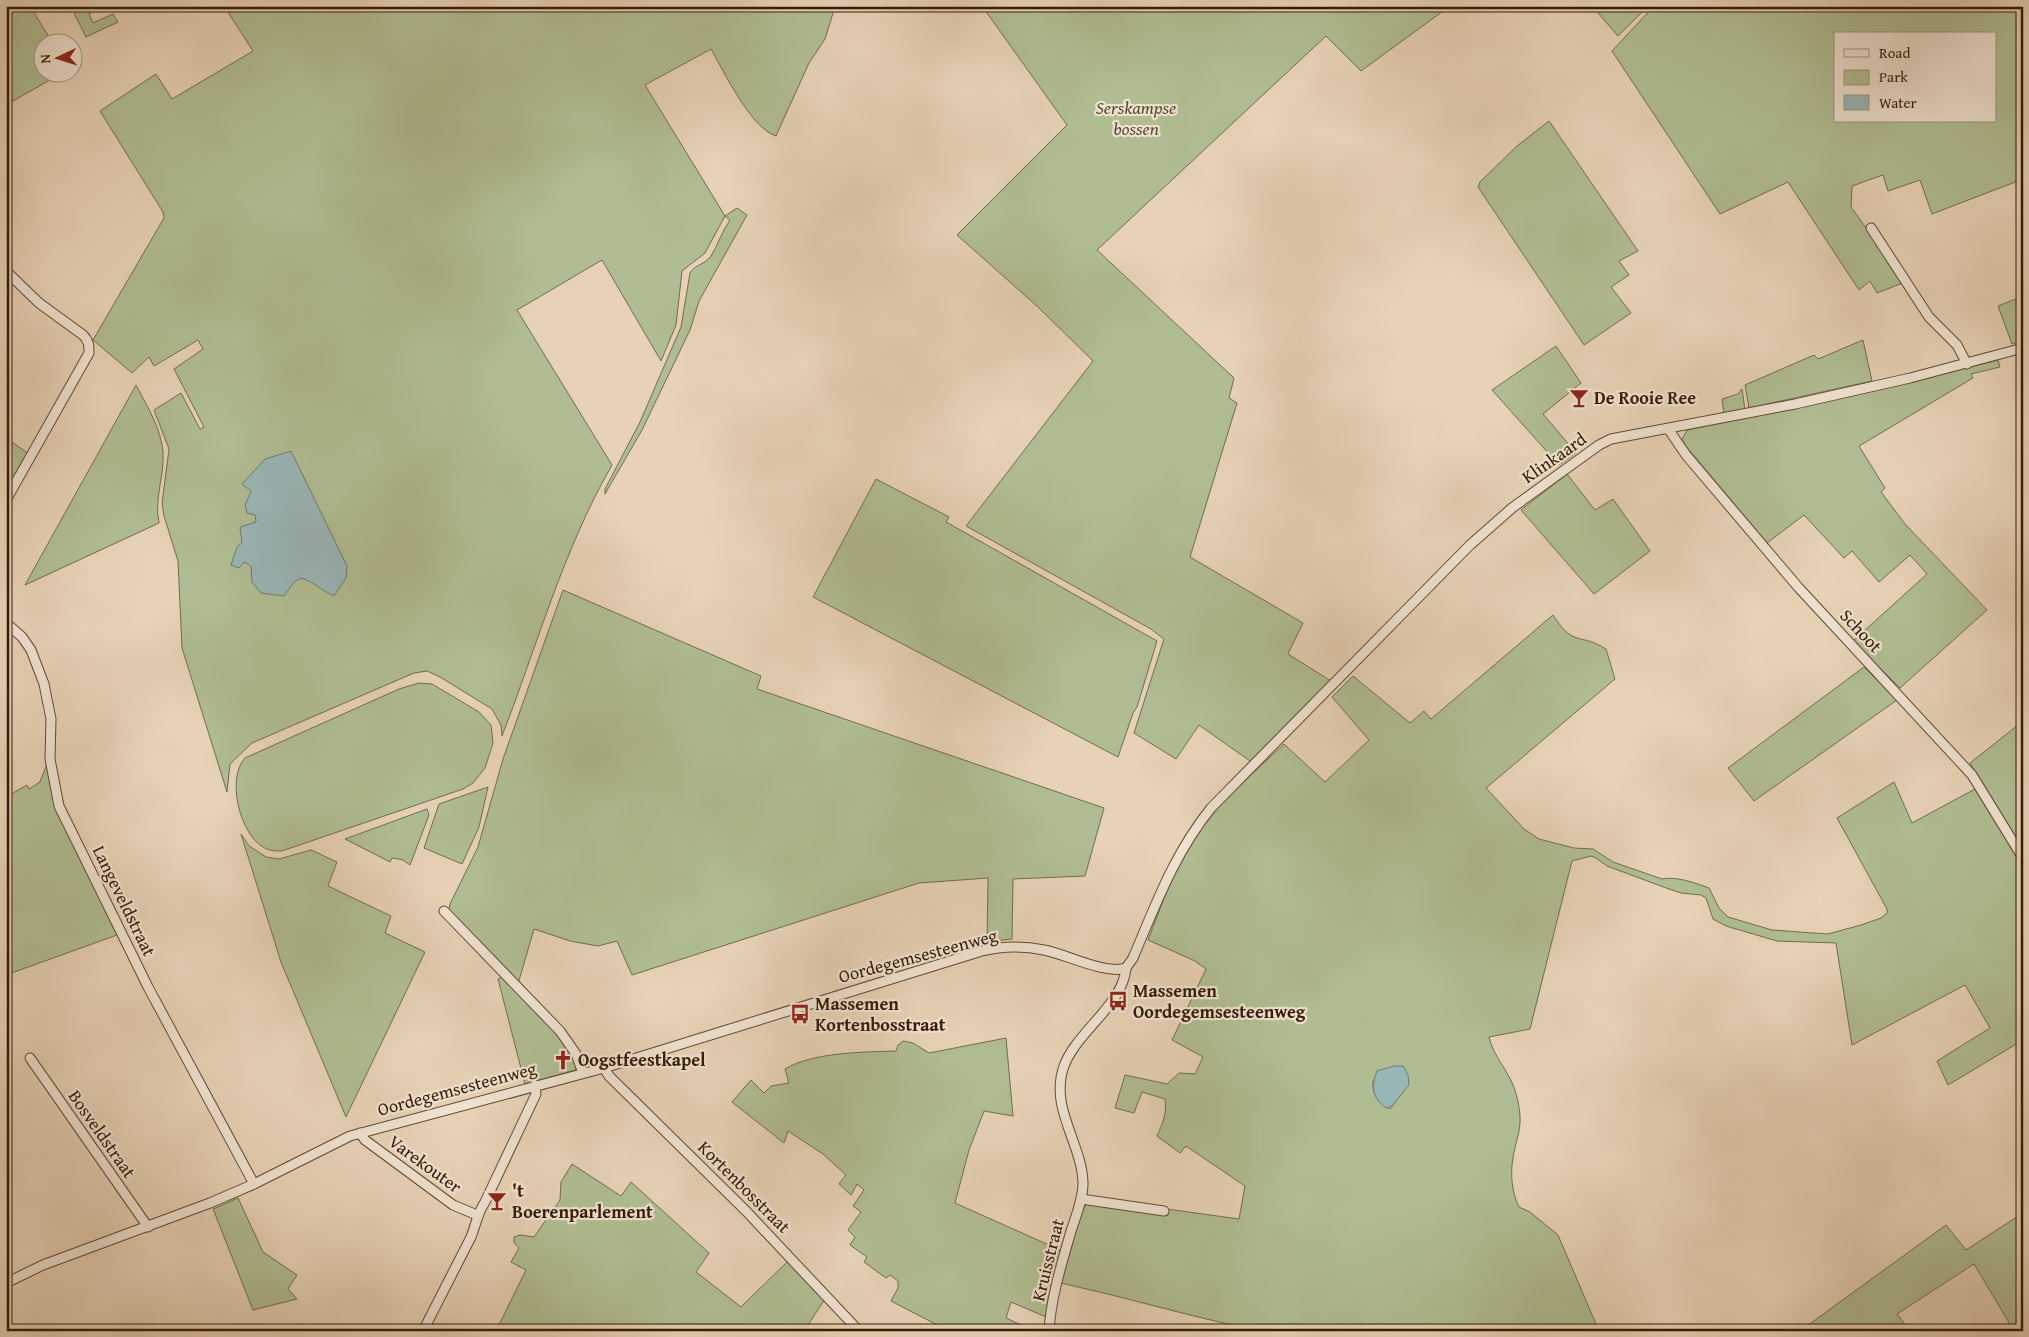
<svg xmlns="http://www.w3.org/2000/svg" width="2029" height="1337" font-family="'Gentium Book Plus',serif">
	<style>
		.green { fill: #b0bd92; stroke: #726c4c; fill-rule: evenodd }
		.water { fill: #99b6b7; stroke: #717870 }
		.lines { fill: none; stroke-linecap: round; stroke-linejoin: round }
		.minor-casing { stroke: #614932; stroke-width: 11 }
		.minor { stroke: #efe2d0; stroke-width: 9 }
		.labels { text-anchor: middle; stroke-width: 4.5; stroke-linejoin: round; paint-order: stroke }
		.park-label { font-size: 18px; font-style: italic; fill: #594c30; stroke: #efe2d0 }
		.poi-label { font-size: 18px; font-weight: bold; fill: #341b06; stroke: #efe2d0; text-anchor: start }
		.street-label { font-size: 18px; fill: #341b06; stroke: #efe2d0 }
	</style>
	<rect width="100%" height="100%" fill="#e7d2b6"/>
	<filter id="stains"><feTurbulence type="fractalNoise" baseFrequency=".004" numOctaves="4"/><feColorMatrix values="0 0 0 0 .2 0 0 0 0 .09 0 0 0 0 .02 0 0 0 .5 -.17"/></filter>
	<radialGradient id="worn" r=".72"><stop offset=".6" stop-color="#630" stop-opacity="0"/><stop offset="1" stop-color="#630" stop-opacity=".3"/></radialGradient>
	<g class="green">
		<polygon points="6,6 30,6 52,42 42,42 42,72 62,73 6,105"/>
		<polygon points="83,6 105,6 89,14 93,23 113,14 118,22 86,37 74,13 84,9"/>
		<path d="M224 6H833L834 10 825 39 809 63 776 136C751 128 724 72 711 49L645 85 725 216 737 208 747 215 699 301 690 330 642 430 605 494V489L640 422 681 327 690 273C695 264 705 265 711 256 718 245 722 231 730 220L725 216 705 253 682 271 676 325 661 361 602 260 517 310 612 465C563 550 537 646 502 736L501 725 492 709 440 677 427 671 414 673 252 743 230 764 227 792 182 648 178 561 164 516 162 504 169 449 154 410 181 393 200 429 204 427 174 369 203 349 198 340 154 366 149 357 132 373 93 340 164 218 163 212 100 111 156 74 172 99 253 51Z"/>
		<polygon points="982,6 1450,6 1361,71 1326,36 1097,250 1234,378 1229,398 1237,403 1190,557 1303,623 1288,654 1331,681 1250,761 1199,725 1176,759 1134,733 1164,639 1151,629 966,526 1093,361 1038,307 957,235 1067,125"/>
		<polygon points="1592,6 1648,6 1618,36"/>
		<path d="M1654 6H2023V179L1932 214 1920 180 1888 191 1883 175 1852 186 1851 207 1905 282 1877 293 1870 281 1859 290 1788 182 1720 214 1612 51ZM1835 34H1995V121H1835Z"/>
		<polygon points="1549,121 1638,251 1619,261 1629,275 1611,287 1631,313 1584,345 1478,187 1480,182 1517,146"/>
		<polygon points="2023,296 2023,341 2012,344 1998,306"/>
		<polygon points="1863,340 1872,381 1749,408 1745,385 1814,355 1818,359"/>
		<polygon points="1556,346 1581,383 1543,414 1576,453 1559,465 1492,390"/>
		<polygon points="1998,360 2000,367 1971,374 1973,378 1859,446 1885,488 1881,492 1905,524 1987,610 1900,688 1853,641 1927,574 1910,555 1879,582 1852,551 1844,558 1804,515 1767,543 1685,445 1682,439 1687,430 1847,397"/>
		<path d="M136 385C147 406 162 430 163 454 164 478 154 499 159 523L25 585Z"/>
		<polygon points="1742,389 1745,410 1724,414 1722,399 1738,394"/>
		<polygon points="6,438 29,454 6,495"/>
		<polygon points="1567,474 1595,510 1613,499 1650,551 1594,594 1521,510"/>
		<polygon points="876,479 949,517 946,522 1157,641 1137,707 1133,713 1118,757 813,597"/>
		<polygon points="563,590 761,676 757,689 1104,808 1085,876 1013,879 1012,939 987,942 988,878 919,883 632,975 617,941 598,946 570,941 534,929 518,984 449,910 450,904 478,847 503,759"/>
		<path d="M1553 615C1574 648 1579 632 1606 649L1615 679 1486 788 1524 829 1539 839 1574 848 1593 849 1613 862 1662 879C1677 876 1695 883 1709 888L1719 908 1728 917 1772 930 1828 934 1861 925 1881 918 1887 913V909L1837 818 1894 782 1912 823 1975 789 2023 866V1040L1948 1085 1937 1061 1990 1028 1965 985 1852 1045 1836 943 1777 941 1726 926 1713 919 1706 898 1701 895 1681 893 1666 888 1607 866 1596 858 1591 856 1572 861 1530 1029 1489 1037C1492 1051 1501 1062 1508 1075 1515 1086 1519 1102 1520 1116 1521 1131 1515 1143 1513 1158 1510 1174 1512 1193 1519 1207L1530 1212 1558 1235 1599 1331H1240L1236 1326C1178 1313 1120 1296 1061 1283L1082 1211 1087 1203 1168 1215 1167 1209 1239 1219 1245 1186 1186 1146 1180 1153 1157 1136C1163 1123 1167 1113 1165 1099L1142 1092 1134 1113 1115 1108 1125 1075 1167 1084 1179 1073 1195 1074 1203 1057 1172 1040 1206 969 1195 961 1148 940C1162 904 1175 865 1198 832 1222 799 1255 772 1284 744L1325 782 1369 740 1332 697 1353 676 1410 723 1424 711 1431 719ZM1373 1081 1405 1089 1390 1109C1378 1101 1372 1096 1373 1081Z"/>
		<polygon points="1864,667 1897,700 1754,801 1728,768"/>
		<path d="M419 683 432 684 479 712 491 725 493 743 485 768 473 783 463 789 282 851C275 851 269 851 263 847 240 834 226 778 245 758L399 689Z"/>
		<polygon points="2023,721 2023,850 1970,763"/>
		<polygon points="47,764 117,935 6,975 6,797 27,785 29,789 40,782"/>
		<polygon points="488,787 479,827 462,864 424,848 439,804"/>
		<polygon points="427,809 429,815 410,865 403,860 392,858 390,862 345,839"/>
		<polygon points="241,834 249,846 266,857 279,859 311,850 337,862 328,886 391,916 385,933 425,952 346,1117 281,962"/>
		<path d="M504 976C528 1001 568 1034 576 1067L575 1070 525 1084 498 979Z"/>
		<path d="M1006 1038 1013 1116 984 1111 969 1150 955 1203 1060 1250 1046 1317 1011 1302 1006 1318 1034 1331H949L891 1301 898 1288V1281L890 1275 886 1278 864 1262 867 1257 850 1245 855 1237 848 1230 861 1212 853 1206 864 1190 857 1184 851 1195 839 1184 846 1175 823 1154 788 1131 784 1143 732 1102 751 1080 764 1093 771 1086 789 1083 785 1069C813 1052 865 1052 896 1051L898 1045 903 1041 913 1043 929 1053Z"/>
		<polygon points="572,1164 621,1196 631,1182 709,1253 696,1272 741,1307 788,1261 825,1299 804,1331 496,1331 526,1270 511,1262 519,1248 514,1243 514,1237 520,1235 534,1237 560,1200 561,1182"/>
		<polygon points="238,1198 263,1252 297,1275 288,1289 297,1299 253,1310 213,1209"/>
		<polygon points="2023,1213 2023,1331 2014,1331 1974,1264 1897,1314 1910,1331 1800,1331 1946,1225 1966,1250"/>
	</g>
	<g class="water">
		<path d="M291 451 347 566 346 578 334 596C322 591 313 581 301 578L294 582 284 596 261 593 252 582 251 566 244 562 239 568 231 565 237 547 242 543 240 527 256 522 255 515 247 513 245 505 251 491 242 484 265 459Z"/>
		<path d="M1394 1066H1403L1408 1075 1409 1085 1392 1106 1386 1108C1372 1098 1371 1086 1377 1071Z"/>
	</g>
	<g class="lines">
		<defs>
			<g id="minor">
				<polyline points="1871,228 1929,317 1957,345 1967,364"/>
				<path d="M6 271 39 303 83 335C89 341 89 345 89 353L6 500"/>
				<polyline points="1669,430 1686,455 1798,587 1972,775 2023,858"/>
				<polyline points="6,623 22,637 31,650 44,684 51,719 50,759 59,806 148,987 254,1184"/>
				<polyline points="444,911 560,1031 576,1054 583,1073"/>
				<polyline points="30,1058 148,1227"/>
				<polyline points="604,1068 609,1076 746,1211 859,1331"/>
				<polyline points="360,1133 365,1140 453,1205 477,1215"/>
				<polyline points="1081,1199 1164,1211"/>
				<path d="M6 1283 43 1265 210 1203 254 1184 350 1136 604 1068 982 951C1002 946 1024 946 1044 950 1066 954 1106 975 1126 968L1133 958C1156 904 1174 854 1211 808L1470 545 1512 508 1599 445 1611 439 1795 404 1910 378 2023 348"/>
				<path d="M423 1331 471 1237C476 1225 477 1214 485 1202L536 1094 535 1085"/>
				<path d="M1049 1331C1051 1297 1062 1263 1071 1231 1076 1216 1083 1199 1083 1183 1082 1143 1049 1108 1064 1066 1077 1031 1123 1005 1126 968"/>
			</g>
		</defs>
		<use href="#minor" class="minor-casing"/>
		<use href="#minor" class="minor"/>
	</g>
	<defs>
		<symbol id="bar-bare" viewBox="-9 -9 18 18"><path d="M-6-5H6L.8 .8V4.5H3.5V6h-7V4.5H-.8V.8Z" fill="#8f2418" stroke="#efe2d0" stroke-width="2.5" paint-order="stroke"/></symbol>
		<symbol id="bus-bare" viewBox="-9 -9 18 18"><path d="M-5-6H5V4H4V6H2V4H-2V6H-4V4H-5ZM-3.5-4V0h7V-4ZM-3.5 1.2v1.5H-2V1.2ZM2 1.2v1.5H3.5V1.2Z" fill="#8f2418" stroke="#efe2d0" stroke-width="2.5" paint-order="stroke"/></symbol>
		<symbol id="church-bare" viewBox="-9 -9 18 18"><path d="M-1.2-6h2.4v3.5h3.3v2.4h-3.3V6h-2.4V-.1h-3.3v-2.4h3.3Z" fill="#8f2418" stroke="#efe2d0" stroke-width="2.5" paint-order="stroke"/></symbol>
	</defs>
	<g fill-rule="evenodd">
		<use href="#bar-bare" x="1565" y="384" width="28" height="28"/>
		<use href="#bus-bare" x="1104" y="987" width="28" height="28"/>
		<use href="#bus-bare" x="786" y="1000" width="28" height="28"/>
		<use href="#church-bare" x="549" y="1046" width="28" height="28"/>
		<use href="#bar-bare" x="483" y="1187" width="28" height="28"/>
	</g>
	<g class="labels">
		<g class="park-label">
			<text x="1136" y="114">Serskampse<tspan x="1136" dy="21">bossen</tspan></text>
		</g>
		<g class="poi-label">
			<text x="1594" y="404">De Rooie Ree</text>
			<text x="1133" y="997">Massemen<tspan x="1133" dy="21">Oordegemsesteenweg</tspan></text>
			<text x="815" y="1010">Massemen<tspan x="815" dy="21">Kortenbosstraat</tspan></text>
			<text x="578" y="1066">Oogstfeestkapel</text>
			<text x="512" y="1197">'t<tspan x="512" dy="21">Boerenparlement</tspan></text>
		</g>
		<g class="street-label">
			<text transform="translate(1554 458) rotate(-35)" y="6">Klinkaard</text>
			<text transform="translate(1861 631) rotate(47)" y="6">Schoot</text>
			<text transform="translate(124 901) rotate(64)" y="6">Langeveldstraat</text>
			<text transform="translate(918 956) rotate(-15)" y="6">Oordegemsesteenweg</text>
			<text transform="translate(457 1089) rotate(-15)" y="6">Oordegemsesteenweg</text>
			<text transform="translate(102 1134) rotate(55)" y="6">Bosveldstraat</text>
			<text transform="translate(425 1164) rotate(36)" y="6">Varekouter</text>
			<text transform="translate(744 1187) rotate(45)" y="6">Kortenbosstraat</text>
			<text transform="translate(1048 1260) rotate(-76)" y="6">Kruisstraat</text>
		</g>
	</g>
	<rect width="2029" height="1337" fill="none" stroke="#e7d2b6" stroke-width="25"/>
	<rect x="8" y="8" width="2014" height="1322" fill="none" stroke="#341b06" stroke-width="2.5"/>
	<rect x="12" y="12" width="2004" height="1312" fill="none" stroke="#341b06"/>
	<rect x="1834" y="32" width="162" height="90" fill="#efe2d0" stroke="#a4927f"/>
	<rect x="1844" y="49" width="25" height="8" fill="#efe2d0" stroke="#a4927f"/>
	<text x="1879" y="58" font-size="15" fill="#341b06">Road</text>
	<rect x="1844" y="70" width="25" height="15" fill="#b0bd92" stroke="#a4927f"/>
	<text x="1879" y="82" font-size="15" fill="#341b06">Park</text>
	<rect x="1844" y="95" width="25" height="15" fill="#99b6b7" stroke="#a4927f"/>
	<text x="1879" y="108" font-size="15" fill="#341b06">Water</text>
	<g transform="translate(58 58) rotate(266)"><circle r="24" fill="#efe2d0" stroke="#a4927f"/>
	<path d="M0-4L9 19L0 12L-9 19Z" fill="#8f2418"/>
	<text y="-8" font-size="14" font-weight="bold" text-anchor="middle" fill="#341b06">N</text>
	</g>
	<rect width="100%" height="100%" filter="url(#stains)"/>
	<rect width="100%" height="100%" fill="url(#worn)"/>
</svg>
